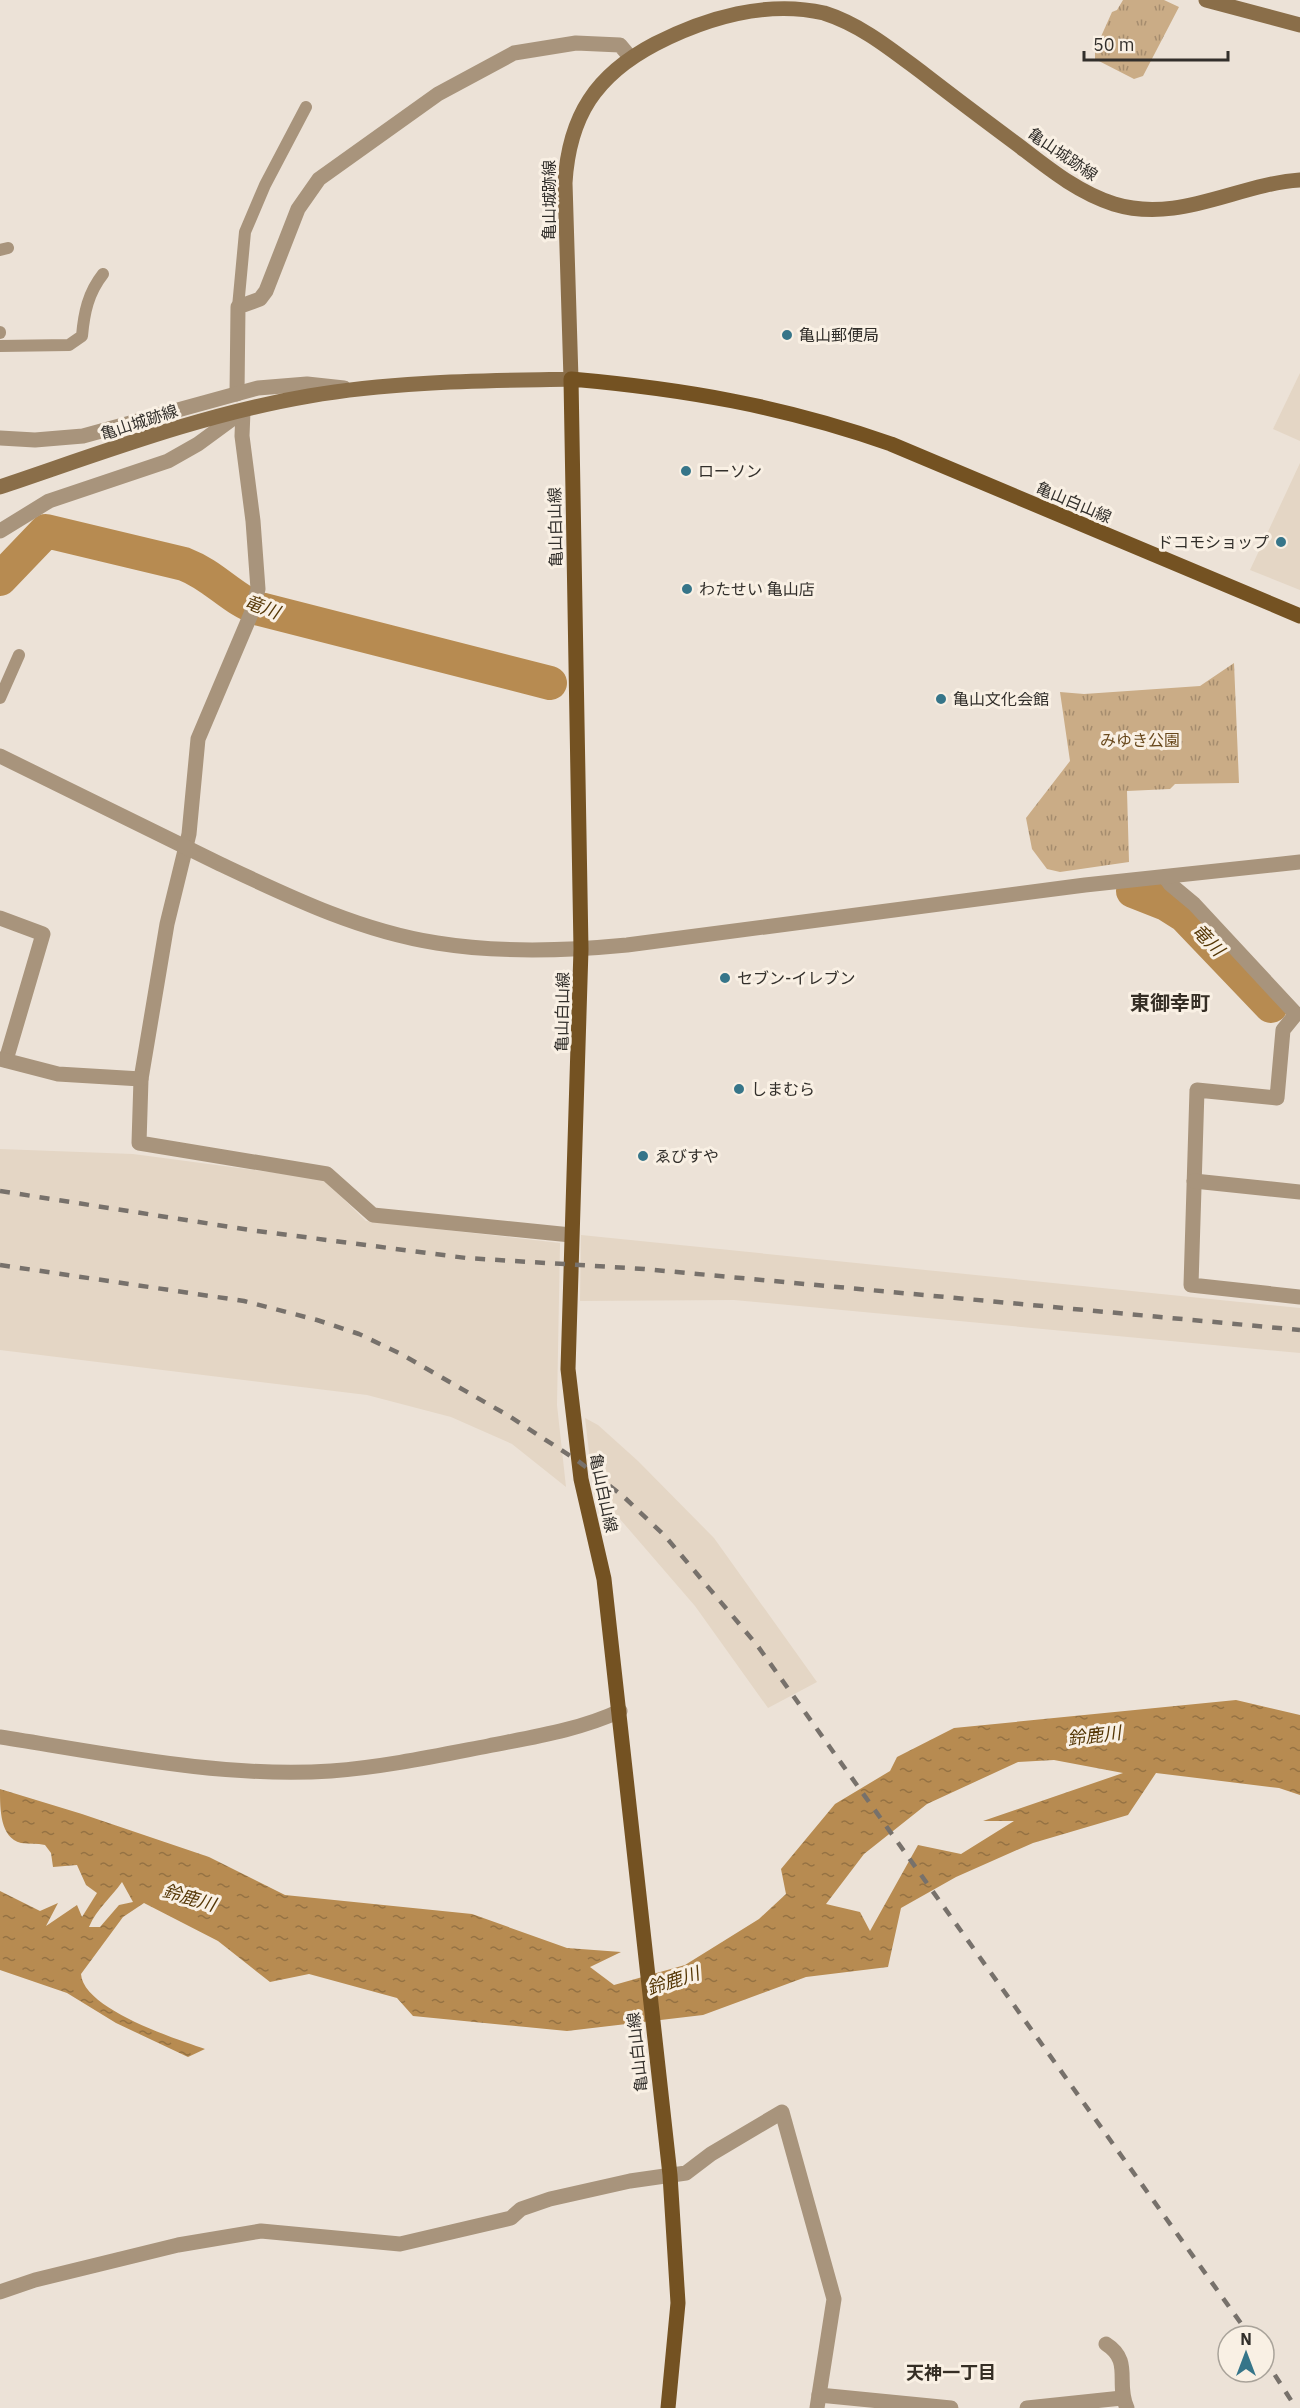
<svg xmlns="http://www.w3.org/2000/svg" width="1300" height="2408" font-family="'IBM Plex Sans','Noto Sans JP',sans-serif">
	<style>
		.built { fill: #e4d6c5 }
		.park { fill: url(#park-tufts) }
		.water { fill: url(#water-ripples); fill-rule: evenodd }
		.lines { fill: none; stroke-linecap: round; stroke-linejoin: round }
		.river { stroke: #b78b51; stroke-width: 34 }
		.service { stroke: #a8947c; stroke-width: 12 }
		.minor { stroke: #a8947c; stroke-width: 15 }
		.tertiary { stroke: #a8947c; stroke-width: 15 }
		.secondary { stroke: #8a6e49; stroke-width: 15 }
		.primary { stroke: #745222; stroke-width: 15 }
		.rail { stroke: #77716b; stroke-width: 4.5; stroke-dasharray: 10 10; stroke-linecap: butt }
		.poi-dot { fill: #367589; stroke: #f9f0e4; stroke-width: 2 }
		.labels { text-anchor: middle; stroke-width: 6; stroke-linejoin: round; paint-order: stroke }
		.street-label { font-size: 16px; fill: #322f2b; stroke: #f9f0e4 }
		.poi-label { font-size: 16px; fill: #322f2b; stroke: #f9f0e4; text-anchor: start }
		.park-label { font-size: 16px; fill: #68481c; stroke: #f9f0e4 }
		.water-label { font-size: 18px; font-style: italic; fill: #553706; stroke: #f9f0e4 }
		.neighbourhood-label { font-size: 18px; font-weight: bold; fill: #352e25; stroke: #f9f0e4 }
		.quarter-label { font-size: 20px; font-weight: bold; fill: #352e25; stroke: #f9f0e4 }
	</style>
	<defs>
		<pattern id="park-tufts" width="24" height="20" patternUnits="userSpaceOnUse" patternTransform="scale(1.5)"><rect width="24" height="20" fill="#caac86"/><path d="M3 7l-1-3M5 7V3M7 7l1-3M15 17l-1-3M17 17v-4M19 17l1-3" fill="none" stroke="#a58c6e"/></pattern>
		<pattern id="water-ripples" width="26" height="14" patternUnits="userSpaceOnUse" patternTransform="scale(1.5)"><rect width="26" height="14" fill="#b78b51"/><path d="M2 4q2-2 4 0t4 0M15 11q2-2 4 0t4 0" fill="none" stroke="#957243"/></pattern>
	</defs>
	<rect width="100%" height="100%" fill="#ece2d7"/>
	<g class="built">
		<polygon points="1300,373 1300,441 1273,429"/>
		<polygon points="1300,463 1300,590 1250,570"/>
		<polygon points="0,1149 133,1154 323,1179 366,1221 560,1243 557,1405 566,1487 512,1444 451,1417 367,1395 0,1350"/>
		<polygon points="581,1235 1300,1308 1300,1353 734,1300 580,1301"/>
		<polygon points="585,1418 598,1425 638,1461 714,1538 817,1682 768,1708 695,1606 613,1511 594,1494"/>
	</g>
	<g class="park">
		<polygon points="1123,0 1164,0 1179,7 1143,76 1134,79 1095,59 1095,50 1112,12 1117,10"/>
		<polygon points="1234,663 1239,783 1175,784 1170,789 1127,791 1129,862 1060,872 1047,869 1032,849 1026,818 1070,761 1060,692 1084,694 1200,686"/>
	</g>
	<path class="water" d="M1236 1700 1300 1715V1795L1279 1788 1156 1773 1128 1815 1033 1843 956 1877 901 1908 888 1967 806 1977 703 2015 567 2031 413 2016 397 1998 309 1974 270 1982 218 1941 144 1903 123 1917 81 1974C83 2009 176 2039 205 2049L188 2057 116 2023 67 1993 0 1970V1891L40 1911 58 1903 46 1926 77 1905 82 1917 97 1893 86 1885 77 1865 53 1867 51 1853 45 1845C37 1843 29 1844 21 1843 0 1838 0 1809 0 1789L82 1814 209 1857 285 1895 472 1914 567 1948 621 1952 590 1967 614 1985 685 1965 759 1919 786 1894 781 1869 835 1804 890 1771 897 1757 954 1728ZM1054 1760 1123 1773 983 1821H1014L961 1854 918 1845 870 1931 860 1912 826 1904 864 1854 927 1804 1018 1762ZM122 1882 133 1902 119 1905 100 1927H89C97 1908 111 1898 122 1882Z"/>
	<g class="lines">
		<g class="river">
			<path d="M0 579 46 531 184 564C215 576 232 600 260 609L550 683"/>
			<polyline points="1133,891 1166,904 1185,916 1271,1006"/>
		</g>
		<g class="service">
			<polyline points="0,250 8,248"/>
			<polyline points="238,307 245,232 265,185 306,107"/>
			<polyline points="0,332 0,333"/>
			<path d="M0 346 69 345 82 336C84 313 88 293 103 274"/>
			<polyline points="0,698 19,655"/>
		</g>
		<g class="minor">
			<polyline points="237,394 238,307 260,299 266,291 298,209 319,179 438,94 514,53 576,43 620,45 630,57"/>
			<polyline points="243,411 242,436 253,521 258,589 251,614 198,739 189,834 167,924 141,1079 139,1143 327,1174 373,1215 571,1235"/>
			<polyline points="0,438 35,440 83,436 258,388 307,384 344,388"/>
			<polyline points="0,531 49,501 168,461 198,444 243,411"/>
			<polyline points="1165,877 1170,884 1194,904 1296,1014 1283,1030 1277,1098 1197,1090 1191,1285 1300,1297"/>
			<polyline points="0,918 43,934 6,1060"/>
			<polyline points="0,1059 58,1074 141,1079"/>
			<polyline points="1194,1181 1300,1192"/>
			<path d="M0 1737C109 1754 220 1778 331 1771 384 1767 436 1756 488 1746 533 1737 579 1730 620 1711"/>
			<polyline points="0,2292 35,2280 178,2245 261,2231 400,2244 511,2218 521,2209 550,2199 630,2181 686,2173 711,2154 782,2112 834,2299 817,2408"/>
			<path d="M1106 2344C1133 2361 1115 2383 1127 2408"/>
			<polyline points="819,2395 951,2408"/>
			<polyline points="1027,2408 1122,2398"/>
		</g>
		<path class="tertiary" d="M0 756C73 792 146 828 220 864 290 897 360 931 437 943 499 953 565 951 627 945L1085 885 1300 862"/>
		<g class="secondary">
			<polyline points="1206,0 1300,25"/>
			<path d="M0 487C101 453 203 414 309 396 395 381 484 381 571 379L565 183C569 116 596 75 655 44 706 18 767 0 824 13 862 25 893 51 924 74 955 98 987 122 1018 145 1048 168 1077 192 1114 204 1179 224 1237 184 1300 180"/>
		</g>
		<path class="primary" d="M668 2408 678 2303 670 2175 604 1579 581 1479 568 1369 581 949 571 379C684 389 783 406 891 444L1300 616"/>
		<g class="rail">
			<polyline points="0,1191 250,1230 466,1258 644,1269 1300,1330"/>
			<polyline points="0,1265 244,1301 317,1320 359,1334 401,1354 509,1416 578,1461 624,1497 665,1536 757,1645 1250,2336"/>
			<polyline points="1264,2358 1296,2408"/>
		</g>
	</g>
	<g class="poi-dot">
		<circle cx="787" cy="335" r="6"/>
		<circle cx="686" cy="471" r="6"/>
		<circle cx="1281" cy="542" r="6"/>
		<circle cx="687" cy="589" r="6"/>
		<circle cx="941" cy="699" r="6"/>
		<circle cx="725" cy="978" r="6"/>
		<circle cx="739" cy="1089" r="6"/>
		<circle cx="643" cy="1156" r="6"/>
	</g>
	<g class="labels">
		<g class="street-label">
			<text transform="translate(1063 154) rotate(34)" y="6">亀山城跡線</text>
			<text transform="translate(549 200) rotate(-90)" y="6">亀山城跡線</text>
			<text transform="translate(139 422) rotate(-18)" y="6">亀山城跡線</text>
			<text transform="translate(1074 502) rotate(23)" y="6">亀山白山線</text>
			<text transform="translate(555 527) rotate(-91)" y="6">亀山白山線</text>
			<text transform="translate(562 1012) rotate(-89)" y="6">亀山白山線</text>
			<text transform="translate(604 1493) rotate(78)" y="6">亀山白山線</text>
			<text transform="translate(637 2052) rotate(-96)" y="6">亀山白山線</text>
		</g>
		<g class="poi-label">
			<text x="799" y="341">亀山郵便局</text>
			<text x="698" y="477">ローソン</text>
			<text x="1269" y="548" text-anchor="end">ドコモショップ</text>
			<text x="699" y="595">わたせい 亀山店</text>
			<text x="953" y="705">亀山文化会館</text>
			<text x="737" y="984">セブン-イレブン</text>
			<text x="751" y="1095">しまむら</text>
			<text x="655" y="1162">ゑびすや</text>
		</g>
		<g class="park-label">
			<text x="1140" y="746">みゆき公園</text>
		</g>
		<g class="water-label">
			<text transform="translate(262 607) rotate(21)" y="6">竜川</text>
			<text transform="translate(1208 940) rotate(46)" y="6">竜川</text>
			<text transform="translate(1094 1736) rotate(-7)" y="6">鈴鹿川</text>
			<text transform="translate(189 1898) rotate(16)" y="6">鈴鹿川</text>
			<text transform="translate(673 1981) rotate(-18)" y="6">鈴鹿川</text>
		</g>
		<g class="neighbourhood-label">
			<text x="951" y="2379">天神一丁目</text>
		</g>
		<g class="quarter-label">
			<text x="1170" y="1010">東御幸町</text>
		</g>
	</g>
	<g transform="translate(1246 2354)"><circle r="28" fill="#f9f0e4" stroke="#a9a39a" stroke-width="1.5"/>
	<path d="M0-4.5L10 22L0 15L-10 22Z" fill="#367589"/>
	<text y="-9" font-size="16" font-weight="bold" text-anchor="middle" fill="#322f2b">N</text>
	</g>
	<path d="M1084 51v9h144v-9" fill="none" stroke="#322f2b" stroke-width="3"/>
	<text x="1093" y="51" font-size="18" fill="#322f2b" stroke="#f9f0e4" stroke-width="4.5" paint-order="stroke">50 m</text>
</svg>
